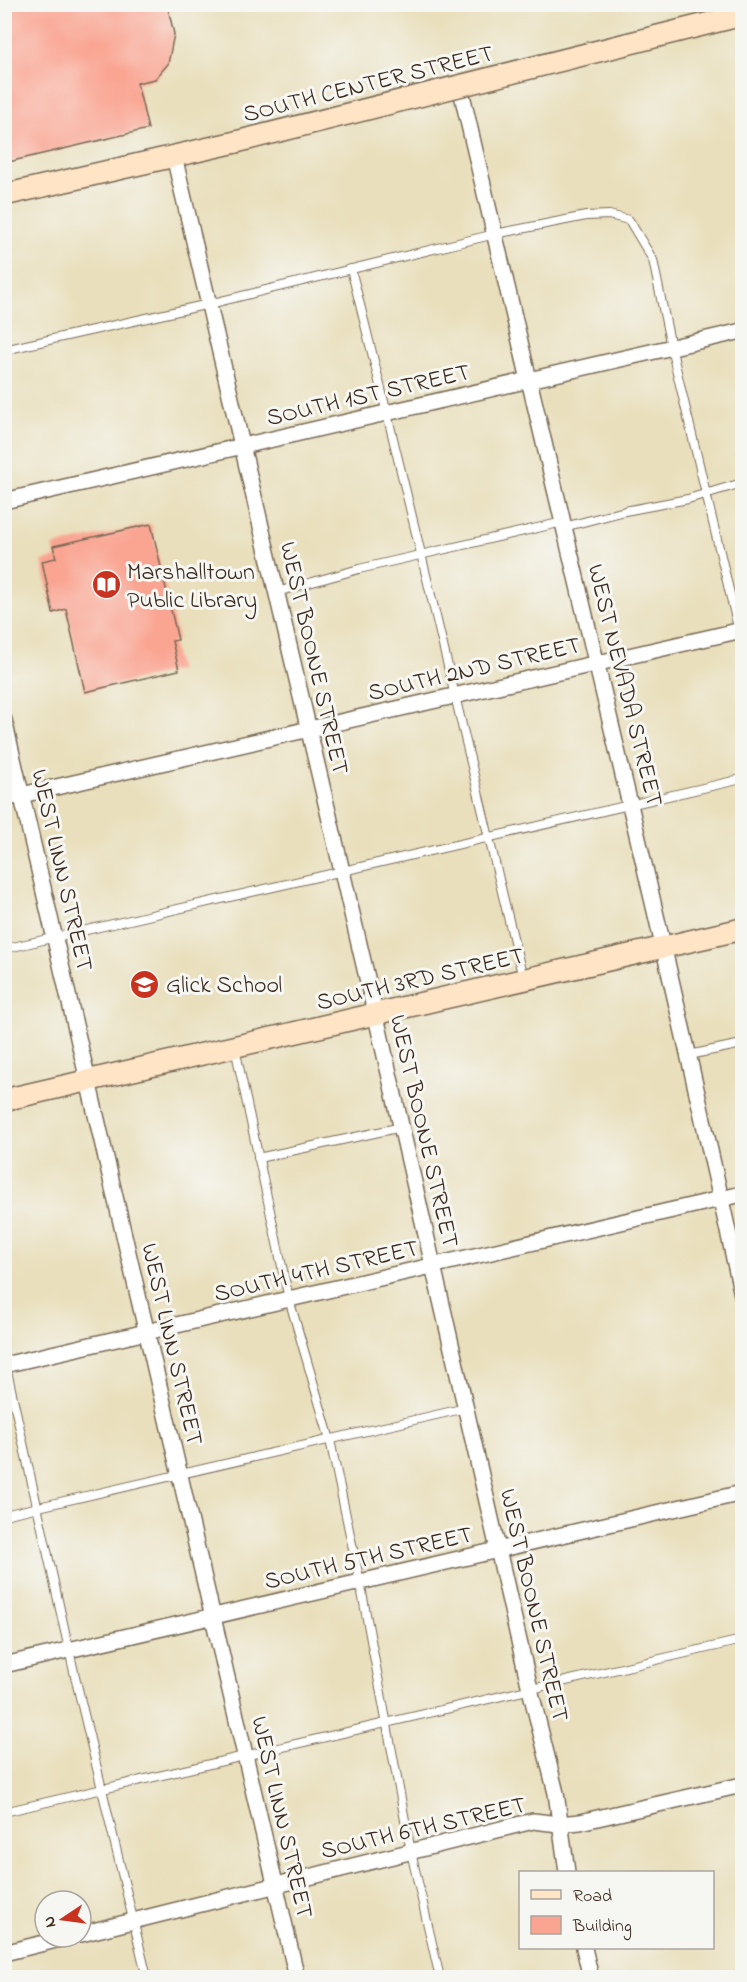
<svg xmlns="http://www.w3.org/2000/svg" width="747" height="1982" font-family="'Indie Flower',sans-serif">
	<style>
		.building { fill: #faa492 }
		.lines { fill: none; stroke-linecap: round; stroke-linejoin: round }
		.service-casing { stroke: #786955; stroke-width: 10 }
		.minor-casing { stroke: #786955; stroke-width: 18 }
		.secondary-casing { stroke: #786955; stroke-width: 24 }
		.service { stroke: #fff; stroke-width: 8 }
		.minor { stroke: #fff; stroke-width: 15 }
		.secondary { stroke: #ffe4c6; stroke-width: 21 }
		.secondary-bridge-casing { stroke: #786955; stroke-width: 24; stroke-linecap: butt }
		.secondary-bridge { stroke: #ffe4c6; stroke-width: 21 }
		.labels { text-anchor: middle; stroke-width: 6; stroke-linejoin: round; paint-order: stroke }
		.street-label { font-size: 24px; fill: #3b2a1e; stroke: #f6f6f2 }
		.poi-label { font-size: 24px; fill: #3b2a1e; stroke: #f6f6f2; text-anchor: start }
	</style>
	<rect width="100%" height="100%" fill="#f6f6f2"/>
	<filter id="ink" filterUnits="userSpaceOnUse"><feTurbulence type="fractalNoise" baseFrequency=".0167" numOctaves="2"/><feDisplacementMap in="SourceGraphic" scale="12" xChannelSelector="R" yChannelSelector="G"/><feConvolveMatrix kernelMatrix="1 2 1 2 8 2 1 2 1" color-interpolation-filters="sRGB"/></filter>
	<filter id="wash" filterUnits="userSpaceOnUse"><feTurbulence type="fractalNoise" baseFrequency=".008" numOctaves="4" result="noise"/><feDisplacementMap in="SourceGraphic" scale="24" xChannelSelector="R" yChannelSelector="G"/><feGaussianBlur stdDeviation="1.35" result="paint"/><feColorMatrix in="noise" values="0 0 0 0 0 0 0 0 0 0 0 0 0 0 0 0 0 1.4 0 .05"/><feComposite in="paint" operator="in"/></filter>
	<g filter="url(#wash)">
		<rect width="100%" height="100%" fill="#e9dfbc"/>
		<g id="blocks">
			<g class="building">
				<polygon points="4,4 167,4 174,34 168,64 155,79 137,83 148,129 4,163"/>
				<polygon points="151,524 178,640 172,641 179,670 85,692 66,609 53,613 42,561 56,558 53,546"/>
			</g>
		</g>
	</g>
	<g filter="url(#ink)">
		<use href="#blocks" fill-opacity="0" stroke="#786955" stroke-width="1.5"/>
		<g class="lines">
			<defs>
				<g id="service">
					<path d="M351 269C411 505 465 742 523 978"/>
					<polyline points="4,350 209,304 495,234 586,216 609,215 629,220 653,260 671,347 742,644"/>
					<polyline points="564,527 625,511 688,499 742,483"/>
					<polyline points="277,592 359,569 563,522"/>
					<polyline points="4,949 742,779"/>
					<polyline points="235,1048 289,1299 330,1440 360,1582 411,1852 440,1978"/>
					<polyline points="689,1055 742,1044"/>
					<polyline points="258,1158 402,1127"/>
					<polyline points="5,1362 74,1672 147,1978"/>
					<polyline points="4,1515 466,1408"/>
					<polyline points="4,1812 742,1640"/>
				</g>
				<g id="minor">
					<path d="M460 86C553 489 654 891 742 1295"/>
					<polyline points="174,156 372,999 530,1689 556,1793 567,1872"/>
					<polyline points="4,501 742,331"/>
					<polyline points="4,720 297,1978"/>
					<polyline points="4,799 742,630"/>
					<polyline points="4,1365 742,1194"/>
					<polyline points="4,1665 742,1493"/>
					<polyline points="81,1934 533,1821 559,1824 580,1822 742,1785"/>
					<polyline points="584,1948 591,1978"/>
					<polyline points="4,1953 68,1937"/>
				</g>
				<g id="secondary">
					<polyline points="4,195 236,142"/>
					<polyline points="4,1100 742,929"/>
				</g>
			</defs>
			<use href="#service" class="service-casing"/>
			<use href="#minor" class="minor-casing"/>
			<use href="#secondary" class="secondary-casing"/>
			<use href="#service" class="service"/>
			<use href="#minor" class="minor"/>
			<use href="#secondary" class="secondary"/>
			<defs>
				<polyline id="secondary-bridge" points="236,142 742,15"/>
			</defs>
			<use href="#secondary-bridge" class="secondary-bridge-casing"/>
			<use href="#secondary-bridge" class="secondary-bridge"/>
		</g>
	</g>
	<defs>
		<symbol id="library-disc" viewBox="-11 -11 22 22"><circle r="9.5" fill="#c8321e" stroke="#f6f6f2"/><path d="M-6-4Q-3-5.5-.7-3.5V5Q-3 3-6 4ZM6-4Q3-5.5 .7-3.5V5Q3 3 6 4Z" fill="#fff"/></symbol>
		<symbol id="school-disc" viewBox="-11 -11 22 22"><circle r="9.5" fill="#c8321e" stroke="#f6f6f2"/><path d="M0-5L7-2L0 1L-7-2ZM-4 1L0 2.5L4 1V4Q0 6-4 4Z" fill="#fff"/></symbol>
	</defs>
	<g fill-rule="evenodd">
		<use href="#library-disc" x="90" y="568" width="33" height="33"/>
		<use href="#school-disc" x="128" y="968" width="33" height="33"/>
	</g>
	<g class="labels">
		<g class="street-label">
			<text transform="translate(368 83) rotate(-14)" y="8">SOUTH CENTER STREET</text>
			<text transform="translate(368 394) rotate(-13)" y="8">SOUTH 1ST STREET</text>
			<text transform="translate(315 658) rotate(77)" y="8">WEST BOONE STREET</text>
			<text transform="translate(474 668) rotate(-13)" y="8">SOUTH 2ND STREET</text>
			<text transform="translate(626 685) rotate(76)" y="8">WEST NEVADA STREET</text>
			<text transform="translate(63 870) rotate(77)" y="8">WEST LINN STREET</text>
			<text transform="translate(420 978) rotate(-13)" y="8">SOUTH 3RD STREET</text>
			<text transform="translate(425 1131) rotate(77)" y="8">WEST BOONE STREET</text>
			<text transform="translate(316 1270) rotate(-13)" y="8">SOUTH 4TH STREET</text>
			<text transform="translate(173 1344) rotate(77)" y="8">WEST LINN STREET</text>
			<text transform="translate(368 1557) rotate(-13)" y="8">SOUTH 5TH STREET</text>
			<text transform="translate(535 1605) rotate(77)" y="8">WEST BOONE STREET</text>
			<text transform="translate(283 1817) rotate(77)" y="8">WEST LINN STREET</text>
			<text transform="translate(423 1827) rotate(-13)" y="8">SOUTH 6TH STREET</text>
		</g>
		<g class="poi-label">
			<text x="127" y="579">Marshalltown<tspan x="127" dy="28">Public Library</tspan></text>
			<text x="166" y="992">Glick School</text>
		</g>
	</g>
	<rect width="747" height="1982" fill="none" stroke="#f6f6f2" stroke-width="24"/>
	<rect x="519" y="1871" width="195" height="78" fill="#f6f6f2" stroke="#aba49d" stroke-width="1.5"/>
	<rect x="531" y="1890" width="30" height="9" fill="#ffe4c6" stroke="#aba49d" stroke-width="1.5"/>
	<text x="573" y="1901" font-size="18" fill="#3b2a1e">Road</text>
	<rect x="531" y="1916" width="30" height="18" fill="#faa492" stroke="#aba49d" stroke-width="1.5"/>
	<text x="573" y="1931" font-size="18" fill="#3b2a1e">Building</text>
	<g transform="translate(63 1919) rotate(257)"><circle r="28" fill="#f6f6f2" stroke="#aba49d" stroke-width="1.5"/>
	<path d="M0-4.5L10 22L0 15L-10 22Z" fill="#c8321e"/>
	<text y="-9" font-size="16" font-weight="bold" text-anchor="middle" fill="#3b2a1e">N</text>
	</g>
</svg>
